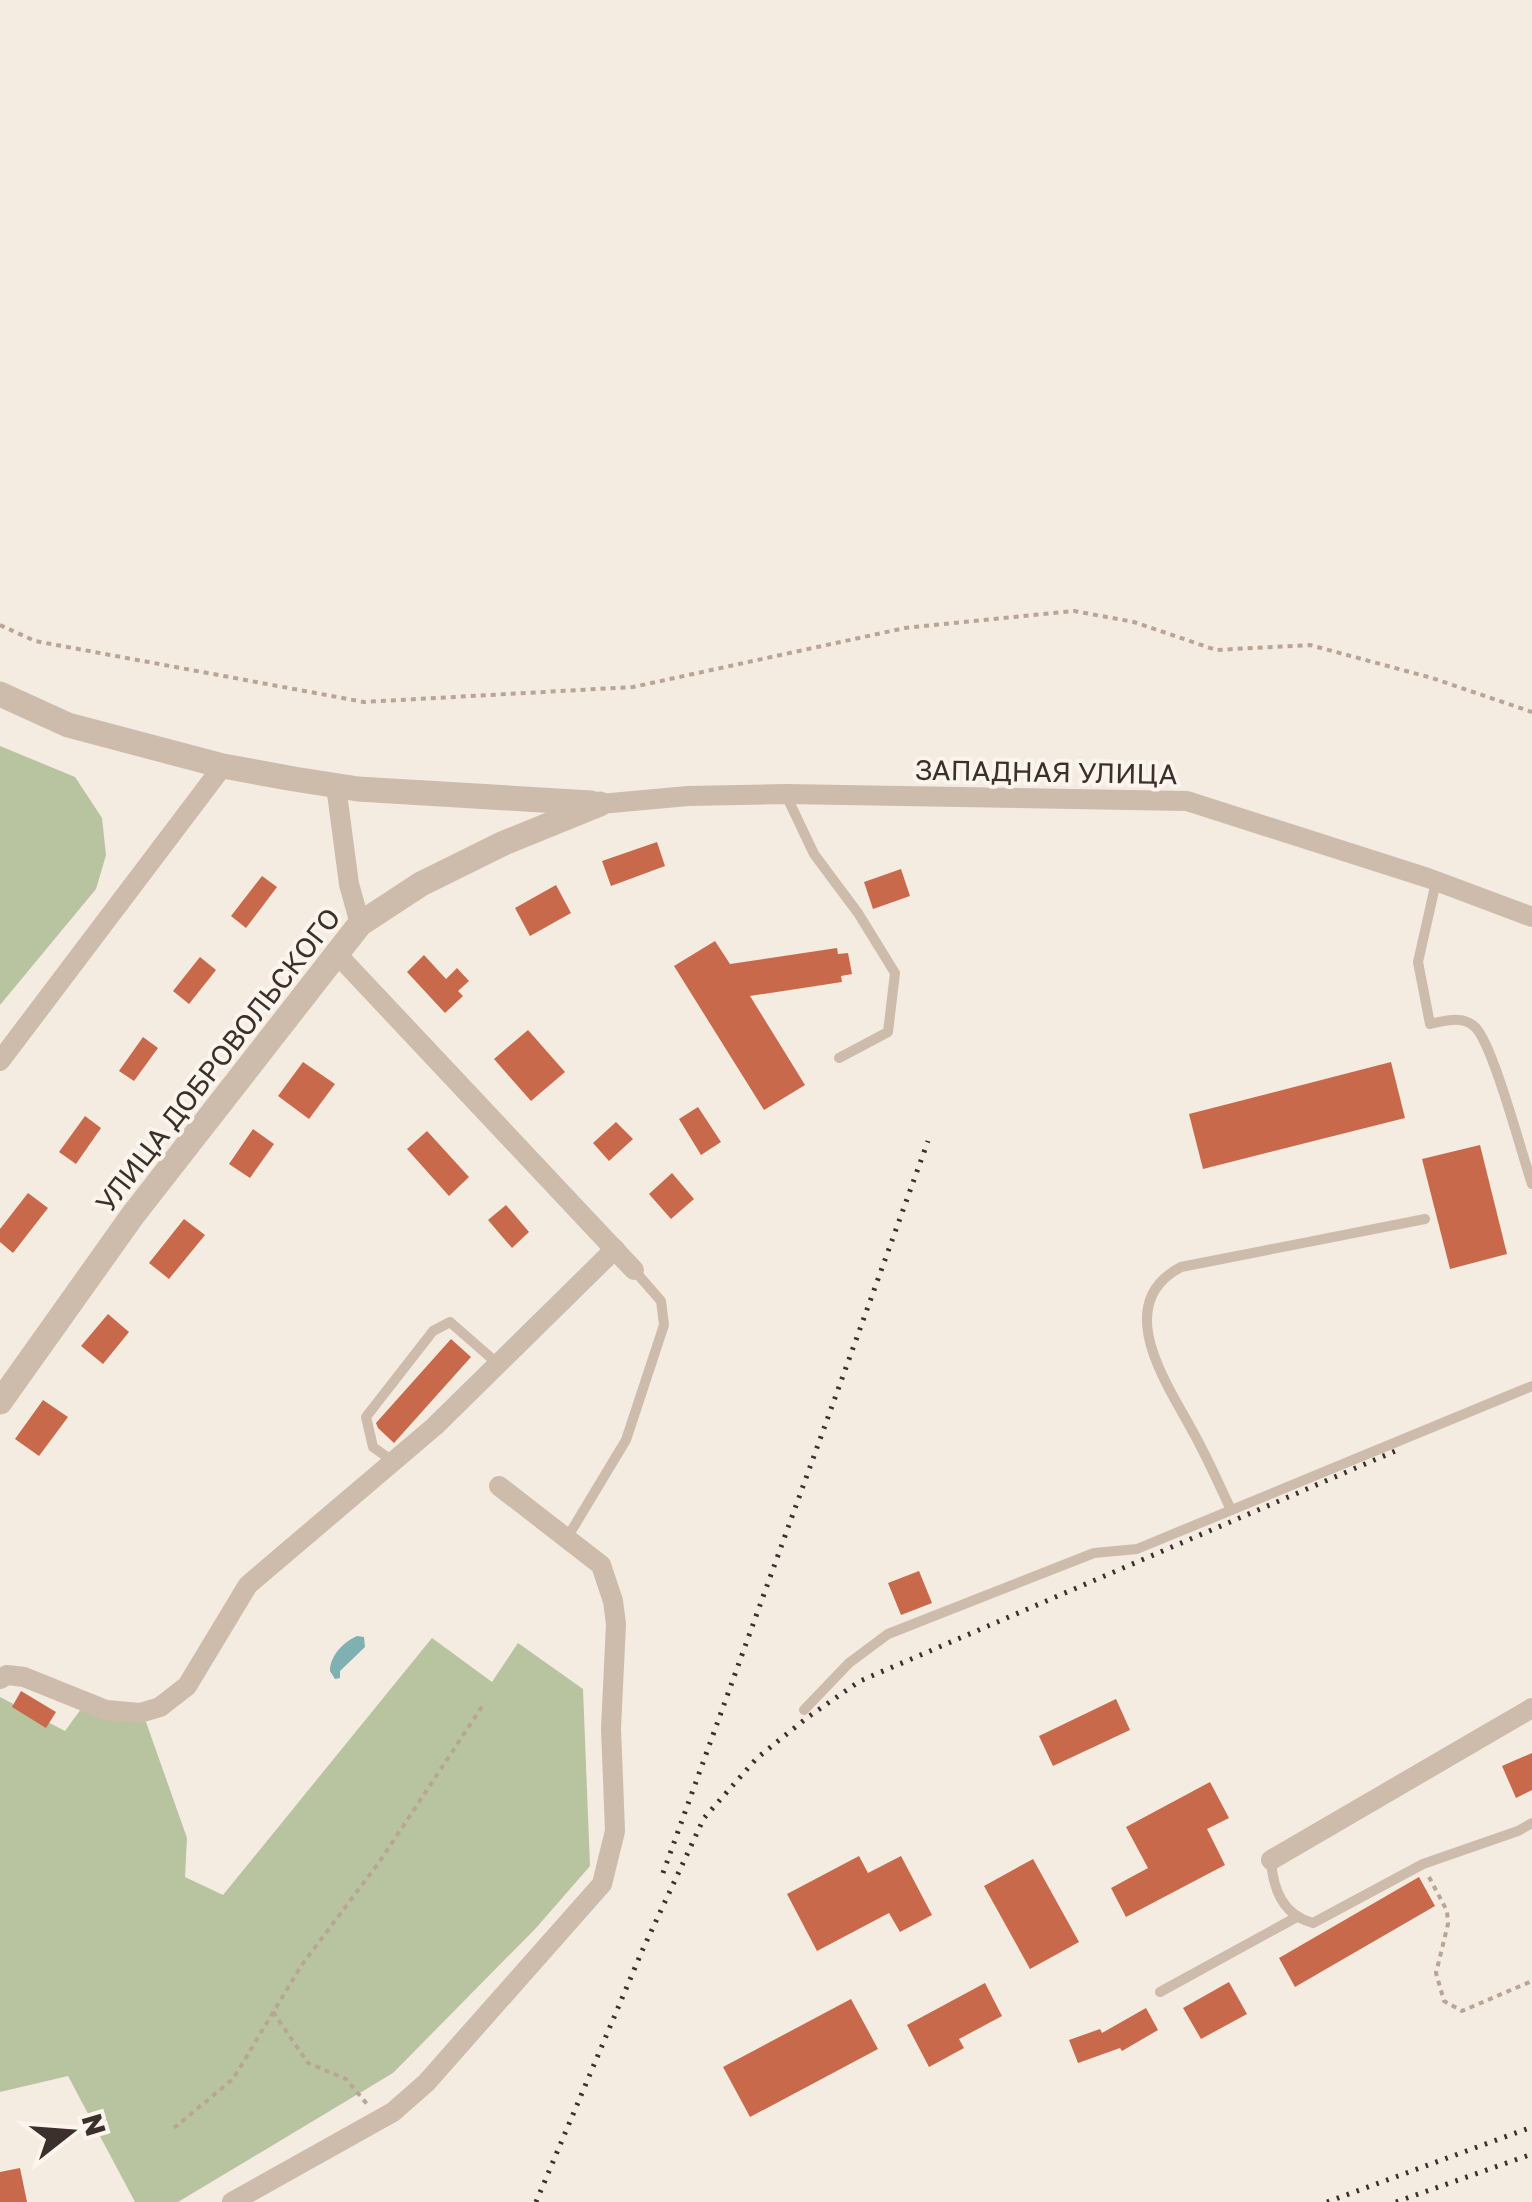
<svg xmlns="http://www.w3.org/2000/svg" width="1532" height="2202" font-family="'Golos Text',sans-serif">
	<style>
		.green { fill: #b8c4a0 }
		.water { fill: #7fb0b2 }
		.building { fill: #c8694b }
		.lines { fill: none; stroke-linecap: round; stroke-linejoin: round }
		.path { stroke: #b9a596; stroke-width: 4; stroke-dasharray: 5 5; stroke-linecap: butt }
		.service { stroke: #cdbbac; stroke-width: 10 }
		.minor { stroke: #cdbbac; stroke-width: 20 }
		.tertiary { stroke: #cdbbac; stroke-width: 25 }
		.rail { stroke: #3b302b; stroke-width: 5; stroke-dasharray: 2.5 8; stroke-linecap: butt }
		.labels { text-anchor: middle; stroke-width: 8; stroke-linejoin: round; paint-order: stroke }
		.street-label { font-size: 28px; fill: #3b302b; stroke: #fbf5ee }
	</style>
	<rect width="100%" height="100%" fill="#f4ebe1"/>
	<g class="green">
		<polygon points="0,746 75,777 102,818 106,855 96,889 0,1005"/>
		<polygon points="432,1638 492,1682 518,1643 583,1689 590,1866 536,1928 393,2073 178,2202 135,2202 68,2076 0,2092 0,1697 65,1731 81,1709 146,1722 187,1838 185,1877 223,1895"/>
	</g>
	<path class="water" d="M357 1636 364 1637 365 1647 340 1671V1678L335 1679 330 1671C330 1655 344 1642 357 1636Z"/>
	<g class="building">
		<polygon points="657,842 665,866 611,886 602,861"/>
		<polygon points="901,869 910,896 873,909 864,882"/>
		<polygon points="262,876 277,887 246,928 231,916"/>
		<polygon points="556,885 571,913 530,936 515,908"/>
		<polygon points="715,941 730,964 837,948 838,954 848,953 852,974 841,976 842,982 750,996 805,1085 764,1110 674,966"/>
		<polygon points="424,955 446,979 457,968 469,981 458,991 463,996 445,1013 407,972"/>
		<polygon points="200,957 216,970 189,1004 173,991"/>
		<polygon points="528,1030 565,1072 531,1101 494,1059"/>
		<polygon points="143,1037 158,1048 134,1081 119,1071"/>
		<polygon points="303,1062 335,1084 309,1119 278,1096"/>
		<polygon points="1391,1062 1405,1118 1203,1169 1189,1114"/>
		<polygon points="698,1107 721,1142 701,1155 679,1119"/>
		<polygon points="85,1116 101,1128 76,1164 59,1152"/>
		<polygon points="616,1122 633,1139 609,1161 593,1143"/>
		<polygon points="253,1129 274,1144 250,1178 229,1164"/>
		<polygon points="427,1131 469,1177 449,1196 407,1149"/>
		<polygon points="1480,1145 1507,1254 1450,1269 1422,1159"/>
		<polygon points="672,1173 694,1199 671,1219 649,1194"/>
		<polygon points="28,1193 48,1208 13,1253 0,1242 0,1229"/>
		<polygon points="506,1205 529,1232 512,1248 488,1220"/>
		<polygon points="184,1219 205,1235 169,1279 149,1263"/>
		<polygon points="108,1314 129,1332 103,1364 81,1346"/>
		<polygon points="451,1339 471,1357 394,1443 378,1428 376,1423"/>
		<polygon points="43,1400 68,1417 39,1456 15,1439"/>
		<polygon points="919,1571 932,1603 901,1615 888,1583"/>
		<polygon points="21,1691 56,1712 46,1728 12,1707"/>
		<polygon points="1116,1699 1130,1730 1053,1766 1039,1736"/>
		<polygon points="1532,1753 1532,1790 1516,1798 1502,1766"/>
		<polygon points="1210,1782 1229,1818 1207,1829 1225,1865 1126,1917 1111,1888 1148,1868 1126,1827"/>
		<polygon points="859,1856 868,1873 901,1856 932,1915 900,1932 889,1913 817,1951 787,1894"/>
		<polygon points="1033,1859 1079,1942 1030,1969 984,1886"/>
		<polygon points="1419,1877 1435,1906 1295,1987 1279,1958"/>
		<polygon points="1229,1982 1247,2014 1201,2039 1183,2008"/>
		<polygon points="985,1983 1002,2016 959,2039 964,2048 929,2067 907,2025"/>
		<polygon points="851,1999 878,2049 750,2117 723,2067"/>
		<polygon points="1146,2008 1158,2030 1122,2051 1120,2048 1078,2063 1069,2040 1100,2029 1102,2033"/>
		<polygon points="20,2168 27,2202 0,2202 0,2172"/>
	</g>
	<g class="lines">
		<g class="path">
			<polyline points="0,625 35,641 364,702 633,687 905,628 1074,611 1134,622 1216,650 1310,645 1432,678 1532,712"/>
			<polyline points="1429,1877 1447,1911 1448,1924 1436,1973 1444,2001 1462,2011 1532,1981"/>
			<polyline points="273,2012 308,2063 346,2079 367,2104"/>
			<polyline points="174,2128 233,2079 301,1966 380,1861 483,1705"/>
		</g>
		<g class="service">
			<polyline points="786,795 814,854 858,913 895,973 888,1032 839,1058"/>
			<path d="M1436 882 1418 962 1430 1024C1445 1021 1462 1015 1475 1027 1493 1044 1522 1155 1532 1184"/>
			<polyline points="394,1462 373,1447 366,1417 433,1331 450,1322 498,1364"/>
			<path d="M1231 1510C1219 1484 1207 1457 1193 1432 1168 1385 1110 1304 1181 1267L1425 1219"/>
			<polyline points="567,1538 626,1440 664,1325 661,1301 634,1270"/>
			<polyline points="804,1710 849,1663 888,1634 1094,1553 1137,1549 1532,1386"/>
			<path d="M1271 1860C1273 1890 1283 1915 1313 1923L1423 1864 1518 1831 1532 1823"/>
			<polyline points="1160,1992 1295,1918"/>
		</g>
		<g class="minor">
			<polyline points="336,786 349,884 360,924"/>
			<polyline points="600,804 688,796 786,794 1187,801 1428,878 1532,917"/>
			<polyline points="335,952 634,1270"/>
			<polyline points="0,1061 223,766"/>
			<polyline points="0,1679 7,1675 24,1677 106,1710 140,1713 160,1707 187,1686 248,1585 435,1426 615,1249"/>
			<polyline points="1271,1860 1532,1708"/>
			<polyline points="232,2202 393,2112 426,2083 602,1884 615,1831 611,1728 616,1624 613,1601 601,1565 499,1486"/>
		</g>
		<g class="tertiary">
			<polyline points="0,694 68,725 223,766 294,779 358,789 591,803"/>
			<polyline points="0,1402 133,1215 360,924 421,884 504,843 600,804"/>
		</g>
		<g class="rail">
			<polyline points="663,1873 928,1141"/>
			<polyline points="536,2202 642,1951 704,1818 757,1758 808,1717 860,1681 1400,1449"/>
			<polyline points="1327,2202 1532,2127"/>
			<polyline points="1396,2202 1532,2154"/>
		</g>
	</g>
	<g class="labels">
		<g class="street-label">
			<text transform="translate(1046 772) rotate(1)" y="10">ЗАПАДНАЯ УЛИЦА</text>
			<text transform="translate(218 1060) rotate(-52)" y="10">УЛИЦА ДОБРОВОЛЬСКОГО</text>
		</g>
	</g>
	<g transform="translate(70 2132) rotate(73)" stroke="#fbf5ee" stroke-width="8" paint-order="stroke">
	<path d="M0-8L18 38L0 25L-18 38Z" fill="#3b302b"/>
	<text y="-15" font-size="28" font-weight="bold" text-anchor="middle" fill="#3b302b">N</text>
	</g>
</svg>
